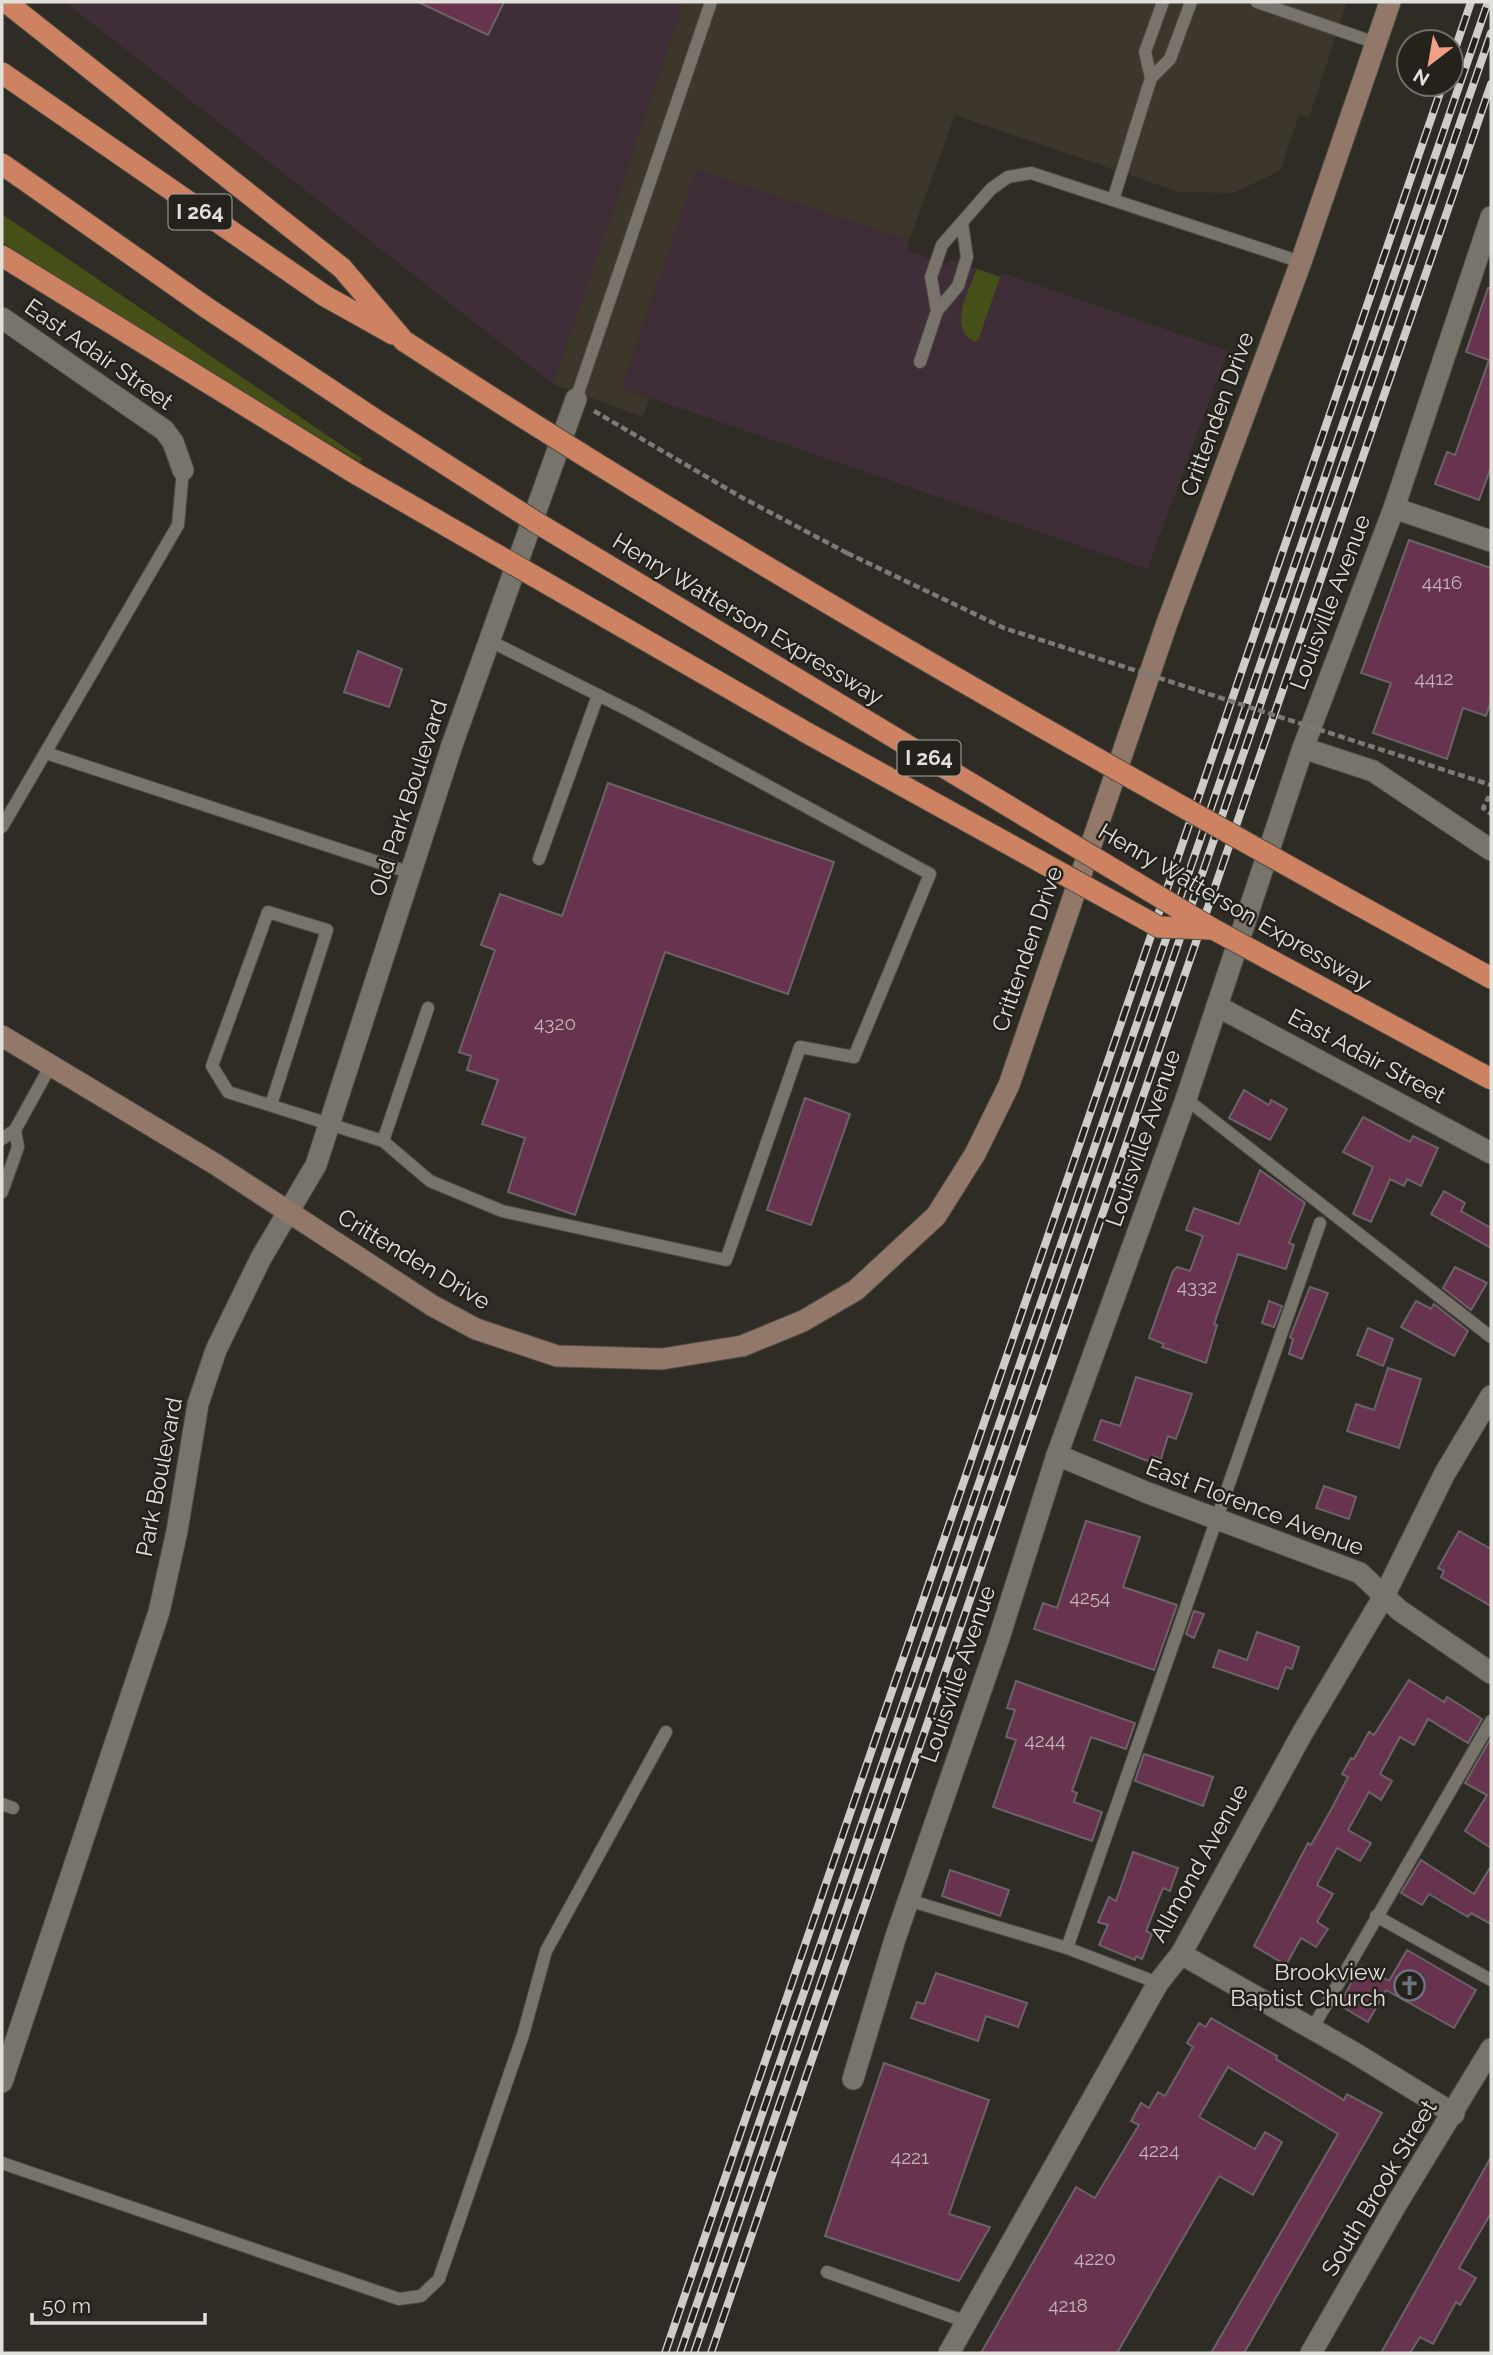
<svg xmlns="http://www.w3.org/2000/svg" width="1493" height="2355" font-family="Raleway,sans-serif">
	<style>
		.commercial { fill: #3f2e37 }
		.built { fill: #3c362b }
		.green { fill: #464f17 }
		.building { fill: #67334f; stroke: #6b6367; stroke-width: 2 }
		.lines { fill: none; stroke-linecap: round; stroke-linejoin: round }
		.lane-casing { stroke: #4c4943; stroke-width: 14 }
		.street-casing { stroke: #4c4943; stroke-width: 23 }
		.secondary-casing { stroke: #4c4943; stroke-width: 23 }
		.highway-casing { stroke: #4c4943; stroke-width: 23 }
		.path { stroke: #7d7b75; stroke-width: 4.5; stroke-dasharray: 7 3.5; stroke-linecap: butt }
		.lane { stroke: #78746c; stroke-width: 12 }
		.street { stroke: #78746c; stroke-width: 21 }
		.secondary { stroke: #927869; stroke-width: 21 }
		.highway { stroke: #cd8361; stroke-width: 21 }
		.rail-casing { stroke: #ceccc7; stroke-width: 8 }
		.rail { stroke: #25221c; stroke-width: 5; stroke-dasharray: 16; stroke-linecap: butt }
		.highway-bridge-casing { stroke: #4c4943; stroke-width: 23; stroke-linecap: butt }
		.path-bridge { stroke: #7d7b75; stroke-width: 4.5; stroke-dasharray: 7 3.5; stroke-linecap: butt }
		.highway-bridge { stroke: #cd8361; stroke-width: 21 }
		.labels { text-anchor: middle; stroke-width: 5; stroke-linejoin: round; paint-order: stroke }
		.number-label { font-size: 19px; fill: #c3b5b8 }
		.shield { fill: #25221c; stroke: #a9a7a2; stroke-width: 2 }
		.shield-label { font-size: 21px; font-weight: bold; fill: #e2e0db }
		.street-label { font-size: 23px; fill: #e2e0db; stroke: #25221c }
		.poi-label { font-size: 23px; fill: #e2e0db; stroke: #25221c; text-anchor: end }
	</style>
	<rect width="100%" height="100%" fill="#2f2c25"/>
	<g class="commercial">
		<polygon points="65,2 684,2 553,384"/>
		<polygon points="696,169 909,241 907,250 947,266 950,260 1000,276 1006,274 1228,351 1147,569 622,388"/>
	</g>
	<polygon class="built" points="684,2 1347,2 1309,118 1299,115 1280,171 1233,193 1179,192 955,115 909,241 696,170 622,388 650,398 643,417 553,384"/>
	<g class="green">
		<polygon points="2,214 362,459 360,462 102,306 2,242"/>
		<path d="M977 269 1000 277 979 338 975 342C947 327 969 291 977 269Z"/>
	</g>
	<g class="building">
		<polygon points="418,2 504,2 488,35"/>
		<polygon points="1488,288 1491,288 1491,467 1479,500 1435,484 1447,452 1455,455 1489,360 1466,352"/>
		<polygon points="1409,540 1491,568 1491,701 1486,716 1463,708 1447,759 1373,733 1391,683 1361,673"/>
		<polygon points="358,651 402,669 389,707 344,692"/>
		<polygon points="608,783 834,862 788,994 665,952 575,1215 508,1192 525,1138 482,1124 498,1080 467,1070 471,1056 459,1052 495,950 481,945 500,894 562,916"/>
		<polygon points="1244,1090 1269,1105 1271,1100 1287,1109 1270,1140 1229,1118"/>
		<polygon points="805,1098 850,1114 811,1225 767,1210"/>
		<polygon points="1363,1117 1410,1142 1413,1136 1438,1148 1421,1186 1407,1179 1404,1186 1390,1179 1371,1222 1353,1214 1373,1167 1343,1152"/>
		<polygon points="1260,1170 1305,1203 1289,1243 1294,1245 1286,1269 1238,1254 1214,1324 1217,1325 1206,1363 1162,1347 1164,1344 1149,1338 1173,1271 1177,1267 1190,1271 1203,1236 1186,1230 1194,1208 1239,1224"/>
		<polygon points="1444,1191 1465,1203 1461,1211 1491,1228 1491,1248 1431,1214"/>
		<polygon points="1455,1267 1487,1283 1471,1310 1443,1288"/>
		<polygon points="1310,1287 1328,1293 1302,1359 1289,1354 1293,1339 1290,1337"/>
		<polygon points="1269,1301 1282,1306 1274,1327 1262,1323"/>
		<polygon points="1416,1301 1431,1309 1434,1304 1468,1331 1454,1356 1401,1327"/>
		<polygon points="1368,1328 1393,1339 1383,1366 1357,1355"/>
		<polygon points="1388,1368 1421,1379 1399,1448 1347,1431 1356,1404 1374,1410"/>
		<polygon points="1136,1377 1192,1394 1176,1439 1168,1436 1161,1459 1152,1456 1150,1462 1094,1440 1101,1420 1120,1426"/>
		<polygon points="1324,1486 1356,1497 1349,1519 1316,1508"/>
		<polygon points="1086,1521 1140,1537 1123,1587 1177,1605 1154,1670 1034,1629 1043,1603 1057,1608"/>
		<polygon points="1459,1531 1491,1549 1491,1606 1441,1577 1444,1571 1438,1568"/>
		<polygon points="1194,1611 1204,1614 1194,1638 1186,1634"/>
		<polygon points="1257,1632 1299,1647 1292,1669 1286,1667 1278,1689 1213,1667 1219,1650 1247,1660"/>
		<polygon points="1409,1680 1444,1702 1447,1697 1482,1719 1468,1743 1428,1719 1414,1745 1400,1737 1380,1774 1392,1781 1381,1800 1369,1792 1348,1830 1371,1843 1360,1861 1337,1848 1317,1885 1333,1894 1317,1922 1328,1929 1316,1947 1301,1938 1286,1965 1254,1946 1308,1843 1311,1845 1332,1808 1348,1777 1342,1774 1351,1758 1354,1759 1369,1732 1374,1735"/>
		<polygon points="1016,1681 1135,1723 1126,1749 1091,1737 1072,1791 1077,1793 1074,1802 1102,1812 1092,1841 993,1807 1016,1740 1006,1737 1015,1710 1007,1708"/>
		<polygon points="1491,1738 1491,1848 1465,1831 1487,1795 1465,1783"/>
		<polygon points="1144,1754 1213,1777 1203,1806 1135,1781"/>
		<polygon points="1133,1852 1178,1868 1170,1891 1163,1888 1146,1931 1152,1934 1142,1959 1136,1956 1135,1960 1099,1945 1108,1925 1098,1922 1109,1897 1116,1901"/>
		<polygon points="1421,1860 1474,1894 1491,1866 1491,1924 1471,1913 1468,1917 1429,1894 1422,1905 1401,1893"/>
		<polygon points="950,1870 1009,1890 1000,1916 942,1896"/>
		<polygon points="1407,1950 1476,1990 1454,2028 1386,1990 1368,2022 1339,2005 1361,1966 1389,1981"/>
		<polygon points="936,1973 1027,2003 1018,2027 986,2016 978,2041 911,2018 917,2002 924,2004"/>
		<polygon points="1211,2018 1277,2056 1276,2059 1344,2100 1347,2094 1382,2113 1244,2353 1211,2353 1338,2134 1228,2067 1199,2117 1255,2149 1265,2132 1282,2142 1253,2195 1219,2176 1117,2353 981,2353 1076,2187 1095,2198 1139,2125 1131,2121 1141,2103 1149,2108 1158,2092 1165,2096 1193,2047 1187,2043 1199,2023 1206,2027"/>
		<polygon points="884,2063 989,2100 949,2214 990,2227 959,2281 825,2236"/>
		<polygon points="1491,2157 1491,2213 1459,2268 1476,2278 1460,2305 1456,2302 1433,2344 1420,2337 1410,2353 1381,2353"/>
	</g>
	<g class="lines">
		<defs>
			<g id="lane">
				<polyline points="1257,2 1376,43"/>
				<polyline points="1151,78 1145,52 1163,2"/>
				<polyline points="1113,200 1151,78 1170,59 1191,2"/>
				<polyline points="937,311 931,277 942,245 991,189 1008,177 1031,173 1301,262"/>
				<polyline points="920,362 937,311 958,286 967,257 962,223"/>
				<polyline points="576,399 711,2"/>
				<polyline points="46,753 411,873"/>
				<polyline points="2,827 178,525 183,470"/>
				<polyline points="539,859 598,695"/>
				<polyline points="1186,1099 1491,1337"/>
				<polyline points="271,1105 327,930 268,912 212,1066 228,1092 383,1141 430,1181 502,1211 726,1260 800,1047 854,1057 930,874 632,712 488,640"/>
				<polyline points="2,1139 15,1130 51,1065"/>
				<polyline points="383,1141 428,1008"/>
				<polyline points="2,1192 18,1147 15,1130"/>
				<polyline points="2,1804 13,1808"/>
				<polyline points="908,1900 1067,1948 1158,1983"/>
				<polyline points="1376,1916 1491,1980"/>
				<polyline points="1067,1948 1320,1223"/>
				<polyline points="1312,2029 1491,1721"/>
				<polyline points="2,2163 399,2299 421,2296 439,2279 523,2035 546,1951 666,1732"/>
				<polyline points="827,2272 967,2322"/>
			</g>
			<g id="street">
				<polyline points="2,318 164,430 173,442 183,470"/>
				<polyline points="1394,508 1491,541"/>
				<polyline points="1303,748 1373,771 1491,850"/>
				<polyline points="1217,1006 1491,1153"/>
				<polyline points="1057,1455 1148,1493 1360,1573 1399,1610 1491,1673"/>
				<polyline points="1181,1954 1353,2052 1454,2114"/>
				<polyline points="853,2079 895,1939 999,1638 1057,1455 1186,1099 1303,748 1394,508 1491,217"/>
				<polyline points="2,2082 159,1612 177,1531 198,1404 216,1350 261,1258 316,1165 452,745 576,399"/>
				<polyline points="949,2353 1158,1983 1181,1954 1303,1732 1384,1596 1445,1473 1491,1396"/>
				<polyline points="1311,2353 1396,2205 1491,2049"/>
			</g>
			<polyline id="secondary" points="2,1036 215,1164 433,1306 476,1329 557,1356 662,1359 742,1346 803,1321 856,1290 936,1216 975,1154 1009,1085 1167,623 1301,262 1390,2"/>
			<g id="highway">
				<polyline points="6,2 342,268 404,341"/>
				<polyline points="2,73 325,296 393,334"/>
				<polyline points="2,164 207,308 376,420"/>
				<polyline points="2,256 358,475"/>
				<polyline points="1342,896 1491,978"/>
			</g>
		</defs>
		<use href="#lane" class="lane-casing"/>
		<use href="#street" class="street-casing"/>
		<use href="#secondary" class="secondary-casing"/>
		<use href="#highway" class="highway-casing"/>
		<g class="path">
			<polyline points="594,411 741,497 847,553"/>
			<polyline points="1491,799 1488,798 1483,808 1491,814"/>
		</g>
		<use href="#lane" class="lane"/>
		<use href="#street" class="street"/>
		<use href="#secondary" class="secondary"/>
		<use href="#highway" class="highway"/>
		<defs>
			<g id="rail">
				<polyline points="1451,61 1471,2"/>
				<polyline points="665,2353 1443,84"/>
				<polyline points="680,2353 1488,2"/>
				<polyline points="694,2353 1491,33"/>
				<polyline points="711,2353 1491,84"/>
			</g>
		</defs>
		<use href="#rail" class="rail-casing"/>
		<use href="#rail" class="rail"/>
		<defs>
			<g id="highway-bridge">
				<path d="M404 341C709 540 1024 719 1342 896"/>
				<polyline points="376,420 534,521 1213,929 1491,1079"/>
				<polyline points="358,475 809,734 1159,927 1210,929"/>
			</g>
		</defs>
		<use href="#highway-bridge" class="highway-bridge-casing"/>
		<polyline class="path-bridge" points="847,553 1004,628 1491,785"/>
		<use href="#highway-bridge" class="highway-bridge"/>
	</g>
	<defs>
		<symbol id="church-ring" viewBox="-11 -11 22 22"><circle r="9.5" fill="#25221c" stroke="#6b7280" stroke-width="1.5"/><path d="M-1.2-6h2.4v3.5h3.3v2.4h-3.3V6h-2.4V-.1h-3.3v-2.4h3.3Z" fill="#6b7280"/></symbol>
	</defs>
	<g fill-rule="evenodd">
		<use href="#church-ring" x="1392" y="1968" width="35" height="35"/>
	</g>
	<g class="labels">
		<g class="number-label">
			<text x="1442" y="589">4416</text>
			<text x="1434" y="685">4412</text>
			<text x="555" y="1030">4320</text>
			<text x="1197" y="1293">4332</text>
			<text x="1090" y="1604">4254</text>
			<text x="1045" y="1747">4244</text>
			<text x="1159" y="2157">4224</text>
			<text x="910" y="2164">4221</text>
			<text x="1095" y="2265">4220</text>
			<text x="1068" y="2312">4218</text>
		</g>
		<g class="shield">
			<rect x="168.5" y="194.5" width="63" height="35" rx="5"/>
			<rect x="897.5" y="740.5" width="63" height="35" rx="5"/>
		</g>
		<g class="shield-label">
			<text x="200" y="219">I 264</text>
			<text x="929" y="765">I 264</text>
		</g>
		<g class="street-label">
			<text transform="translate(99 354) rotate(35)" y="8">East Adair Street</text>
			<text transform="translate(1217 414) rotate(-70)" y="8">Crittenden Drive</text>
			<text transform="translate(1330 602) rotate(-69)" y="8">Louisville Avenue</text>
			<text transform="translate(748 619) rotate(31)" y="8">Henry Watterson Expressway</text>
			<text transform="translate(408 798) rotate(-72)" y="8">Old Park Boulevard</text>
			<text transform="translate(1235 907) rotate(30)" y="8">Henry Watterson Expressway</text>
			<text transform="translate(1027 949) rotate(-71)" y="8">Crittenden Drive</text>
			<text transform="translate(1367 1056) rotate(28)" y="8">East Adair Street</text>
			<text transform="translate(1143 1138) rotate(-71)" y="8">Louisville Avenue</text>
			<text transform="translate(414 1259) rotate(31)" y="8">Crittenden Drive</text>
			<text transform="translate(159 1477) rotate(-79)" y="8">Park Boulevard</text>
			<text transform="translate(1255 1507) rotate(21)" y="8">East Florence Avenue</text>
			<text transform="translate(958 1674) rotate(-71)" y="8">Louisville Avenue</text>
			<text transform="translate(1199 1863) rotate(-61)" y="8">Allmond Avenue</text>
			<text transform="translate(1379 2188) rotate(-59)" y="8">South Brook Street</text>
		</g>
		<g class="poi-label">
			<text x="1386" y="1980">Brookview<tspan x="1386" dy="26">Baptist Church</tspan></text>
		</g>
	</g>
	<rect width="1493" height="2355" fill="none" stroke="#e2e0db" stroke-width="7"/>
	<g transform="translate(1430 63) rotate(211)"><circle r="33" fill="#25221c" stroke="#716e68" stroke-width="2"/>
	<path d="M0-5L12 26L0 18L-12 26Z" fill="#f39f86"/>
	<text y="-10" font-size="19" font-weight="bold" text-anchor="middle" fill="#e2e0db">N</text>
	</g>
	<path d="M32 2313v10h173v-10" fill="none" stroke="#e2e0db" stroke-width="3.5"/>
	<text x="42" y="2313" font-size="21" fill="#e2e0db" stroke="#25221c" stroke-width="5" paint-order="stroke">50 m</text>
</svg>
